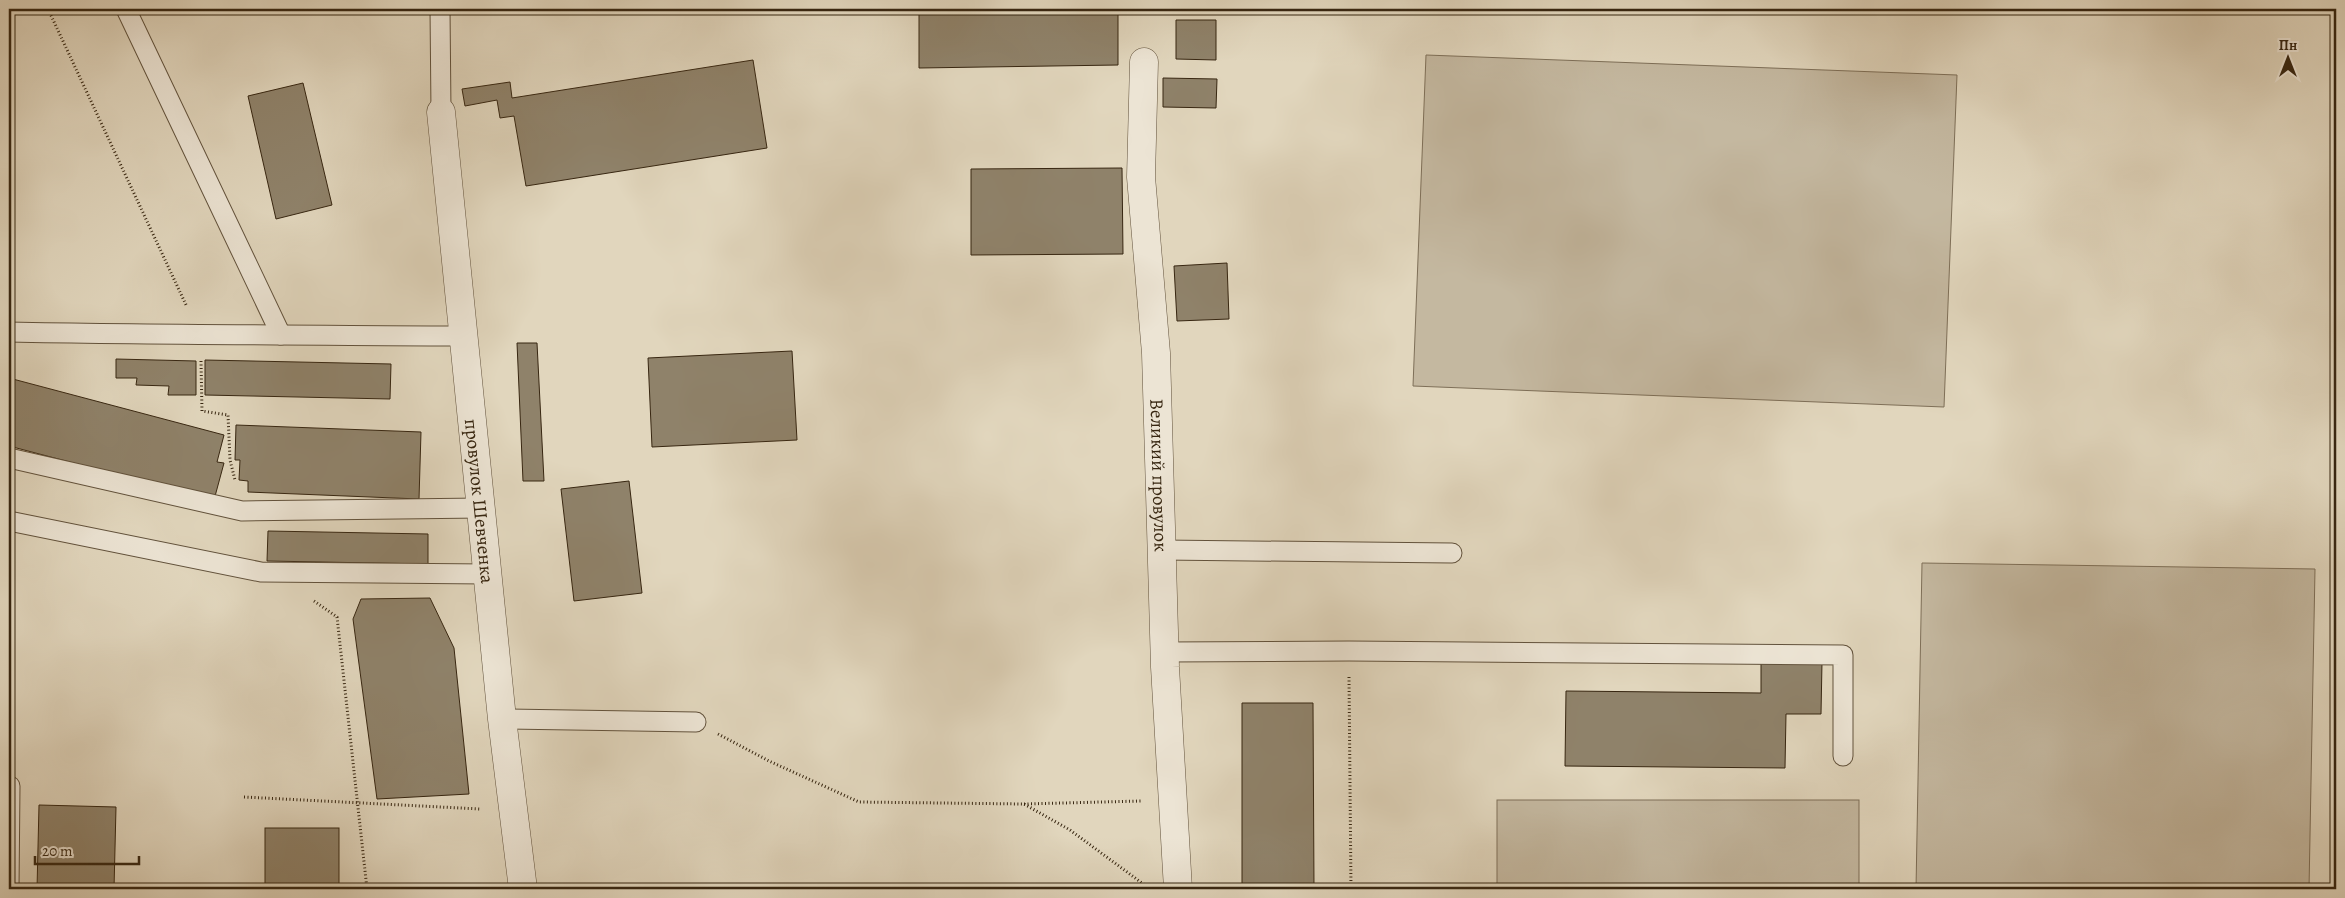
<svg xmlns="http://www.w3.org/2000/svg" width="2345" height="898" font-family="Alegreya,serif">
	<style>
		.green { fill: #c4b8a0; stroke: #7e6f58 }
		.building { fill: #8f826a; stroke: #372611 }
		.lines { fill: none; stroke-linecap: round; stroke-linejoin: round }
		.service-casing { stroke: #62523c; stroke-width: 21 }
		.minor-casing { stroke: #62523c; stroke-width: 29 }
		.path { stroke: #372611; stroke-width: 3; stroke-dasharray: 1 2.5; stroke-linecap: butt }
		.service { stroke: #ece4d4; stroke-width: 19 }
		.minor { stroke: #ece4d4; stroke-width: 28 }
		.labels { text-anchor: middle; stroke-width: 4.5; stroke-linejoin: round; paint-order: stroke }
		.street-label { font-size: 19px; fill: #372611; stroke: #ece4d4 }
	</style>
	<rect width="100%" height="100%" fill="#e1d6bd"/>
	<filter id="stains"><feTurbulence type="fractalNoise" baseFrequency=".004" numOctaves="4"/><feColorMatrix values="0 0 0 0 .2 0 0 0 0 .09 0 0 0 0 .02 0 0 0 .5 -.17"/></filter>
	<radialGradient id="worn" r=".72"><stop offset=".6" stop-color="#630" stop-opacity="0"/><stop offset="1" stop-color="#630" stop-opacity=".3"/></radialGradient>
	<g class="green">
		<polygon points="1426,55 1957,75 1944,407 1413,386"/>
		<polygon points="1922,563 2315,569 2309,889 1916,889"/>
		<rect x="1497" y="800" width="362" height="89"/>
	</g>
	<g class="building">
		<polygon points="1118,9 1118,65 919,68 919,12"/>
		<polygon points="1176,20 1216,20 1216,60 1176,59"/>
		<polygon points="753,60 767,148 526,186 514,116 500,118 497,100 465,106 462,89 510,82 512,98"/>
		<polygon points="1163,78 1217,79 1216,108 1163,107"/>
		<polygon points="303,83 332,205 276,219 248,96"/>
		<polygon points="1122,168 1123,254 971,255 971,169"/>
		<polygon points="1227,263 1229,319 1177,321 1174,266"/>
		<polygon points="517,343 537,343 544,481 523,481"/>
		<polygon points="792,351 797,440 652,447 648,358"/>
		<polygon points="116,359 196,361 196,395 168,395 169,386 136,385 137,378 116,378"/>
		<polygon points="205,360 391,364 390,399 205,395"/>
		<polygon points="9,378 224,435 217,462 224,463 214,500 9,446"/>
		<polygon points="236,425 421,432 419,499 248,492 248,481 239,480 240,460 235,460"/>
		<polygon points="629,481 642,593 574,601 561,489"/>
		<polygon points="268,531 428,534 428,564 267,561"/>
		<polygon points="430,598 454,648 469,794 377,799 353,619 361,599"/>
		<polygon points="1761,661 1822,662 1821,714 1786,714 1785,768 1565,766 1566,691 1761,693"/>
		<polygon points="1242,703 1313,703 1314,889 1242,889"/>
		<polygon points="39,805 116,807 114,889 37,889"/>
		<rect x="265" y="828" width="74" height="61"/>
	</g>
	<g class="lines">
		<defs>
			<g id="service">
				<polyline points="126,9 281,335"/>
				<polyline points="440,9 441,112"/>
				<path d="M9 332C161 335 312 335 464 336"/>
				<polyline points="9,458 242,511 481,508"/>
				<polyline points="9,521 261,572 487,574"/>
				<polyline points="1162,550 1452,553"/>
				<polyline points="1165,652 1349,651 1843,655 1843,756"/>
				<polyline points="502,719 696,722"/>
				<polyline points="9,889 10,786"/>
			</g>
			<g id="minor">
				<path id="s1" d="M1144 62 1141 177 1156 353 1165 667 1178 889"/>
				<path id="s2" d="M441 112 502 719 523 889"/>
			</g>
		</defs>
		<use href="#service" class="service-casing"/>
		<use href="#minor" class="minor-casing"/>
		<g class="path">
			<polyline points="48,9 187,307"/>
			<polyline points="201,361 202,411 228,415 230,460 235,480"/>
			<polyline points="314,601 337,617 367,889"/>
			<polyline points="1349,677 1351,889"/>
			<polyline points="718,734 769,761 859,802 1024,804 1070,830 1146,886"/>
			<polyline points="244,797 480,809"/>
			<polyline points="1024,804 1141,801"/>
		</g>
		<use href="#service" class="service"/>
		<use href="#minor" class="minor"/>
	</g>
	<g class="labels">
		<g class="street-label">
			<text dy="7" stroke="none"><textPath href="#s1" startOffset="414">Великий провулок</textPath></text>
			<text dy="7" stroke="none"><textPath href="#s2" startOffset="391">провулок Шевченка</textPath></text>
		</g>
	</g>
	<rect width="2345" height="898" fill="none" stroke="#e1d6bd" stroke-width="30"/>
	<rect x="10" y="10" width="2325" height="878" fill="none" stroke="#372611" stroke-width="2.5"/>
	<rect x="15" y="15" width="2315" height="868" fill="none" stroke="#372611"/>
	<g transform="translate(2288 58)" stroke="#ece4d4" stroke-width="4" paint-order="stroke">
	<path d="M0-4L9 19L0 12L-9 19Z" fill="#372611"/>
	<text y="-8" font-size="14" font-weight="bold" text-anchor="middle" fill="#372611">Пн</text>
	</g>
	<path d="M35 856v8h104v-8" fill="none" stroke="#372611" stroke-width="2.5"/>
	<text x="42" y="856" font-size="15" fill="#372611" stroke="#ece4d4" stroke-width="4" paint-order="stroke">20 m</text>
	<rect width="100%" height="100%" filter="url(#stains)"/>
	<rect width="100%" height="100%" fill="url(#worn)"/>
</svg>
